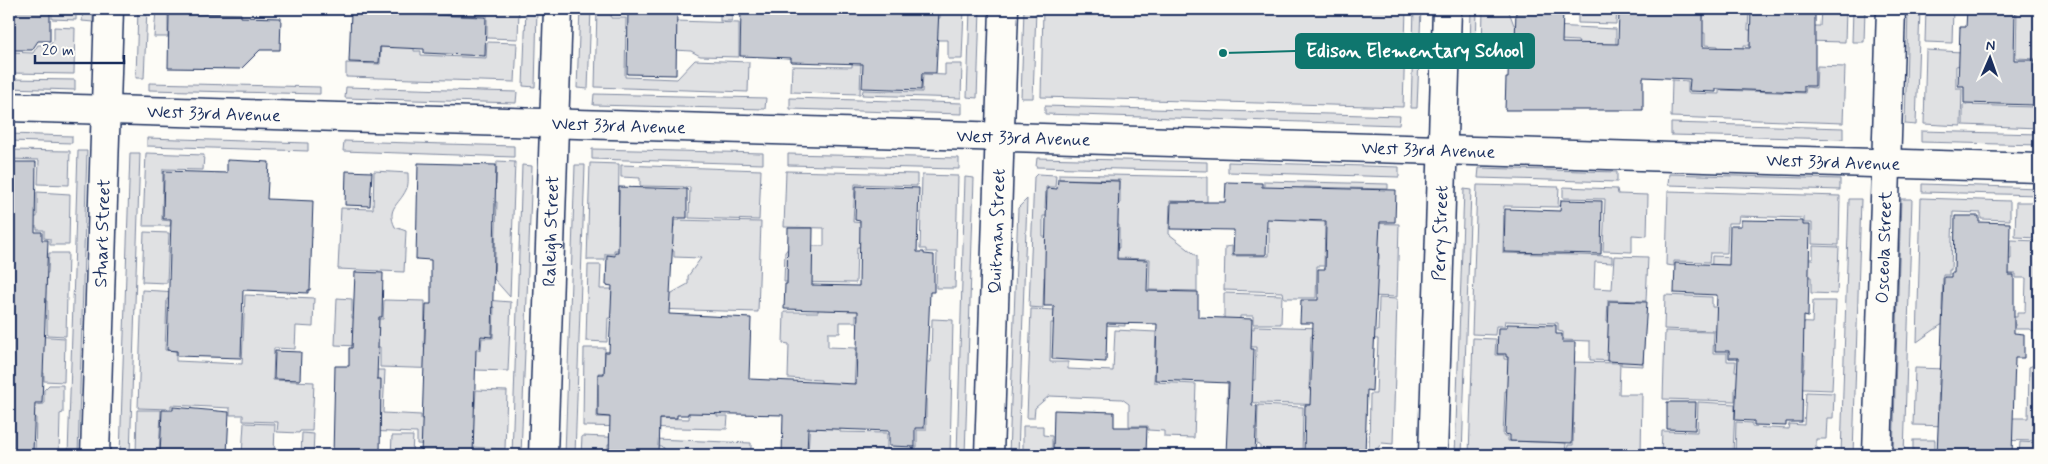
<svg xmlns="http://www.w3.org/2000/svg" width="2048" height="464" font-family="Mynerve,sans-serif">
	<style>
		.green { fill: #e0e1e3; stroke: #7e88a0 }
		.building { fill: #c9ccd3; stroke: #1b2f5e }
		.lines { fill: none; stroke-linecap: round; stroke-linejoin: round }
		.street-casing { stroke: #1b2f5e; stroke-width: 31 }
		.street { stroke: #fdfcf7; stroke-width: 28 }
		.labels { text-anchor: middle; stroke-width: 4; stroke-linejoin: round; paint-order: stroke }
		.street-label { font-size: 18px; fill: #1b2f5e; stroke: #fdfcf7 }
		.leader { fill: none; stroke: #0f766e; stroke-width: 2 }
		.callout-dot { fill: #0f766e; stroke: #fdfcf7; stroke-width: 2 }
		.callout { fill: #0f766e; stroke: #0f766e; stroke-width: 2 }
		.callout-label { font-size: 19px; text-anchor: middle; font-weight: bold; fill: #fff }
	</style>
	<rect width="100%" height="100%" fill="#fdfcf7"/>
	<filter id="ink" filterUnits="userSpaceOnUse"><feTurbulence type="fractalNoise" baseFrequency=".02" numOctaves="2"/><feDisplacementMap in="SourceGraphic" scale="10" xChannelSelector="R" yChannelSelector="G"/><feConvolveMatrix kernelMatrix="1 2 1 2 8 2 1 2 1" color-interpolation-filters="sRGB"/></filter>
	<g filter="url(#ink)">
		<g class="green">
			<polygon points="41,9 76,9 76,20 52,19 52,10"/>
			<polygon points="83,9 93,9 93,22 82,21"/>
			<polygon points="138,9 147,9 144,78 136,78"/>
			<polygon points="156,9 184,9 184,12 168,11 168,37 154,37"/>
			<rect x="271" y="9" width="43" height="2"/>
			<polygon points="384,9 519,9 518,39 487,38 487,15 424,13 424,16 384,14"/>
			<polygon points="526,9 537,9 535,87 523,86"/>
			<polygon points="580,9 591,9 588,89 577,88"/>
			<polygon points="597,9 612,9 611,18 626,18 625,77 677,79 695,60 749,62 748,92 595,87"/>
			<rect x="720" y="9" width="12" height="12"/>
			<polygon points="940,9 964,9 962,59 948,59 948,40 926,40 928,18 940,18"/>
			<polygon points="970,9 980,9 977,98 967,97"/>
			<polygon points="1024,9 1036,9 1033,98 1021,98"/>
			<polygon points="1043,9 1406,9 1403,107 1041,97"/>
			<polygon points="1414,9 1421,9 1417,108 1411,108"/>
			<polygon points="1471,9 1477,9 1476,50 1470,50"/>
			<polygon points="1483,9 1508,9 1514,25 1518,25 1517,42 1508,41 1508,51 1482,50"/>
			<polygon points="1578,9 1617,9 1616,24 1578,23"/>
			<polygon points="1704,9 1749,9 1748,30 1786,31 1785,46 1744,45 1744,51 1717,88 1718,46 1705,45 1705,33 1675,33 1675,19 1703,19"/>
			<polygon points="1821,9 1846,9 1845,42 1805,41 1810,26 1820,26"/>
			<polygon points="1853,9 1865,9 1864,42 1852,42"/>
			<polygon points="1908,9 1920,9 1916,125 1905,124"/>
			<polygon points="1926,9 1953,9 1952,43 1925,42"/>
			<polygon points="2017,9 2039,9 2039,128 1963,125 1963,105 2035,107 2037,59 2016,58"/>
			<polygon points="382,17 416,18 414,51 421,51 421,55 486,58 487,42 517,43 515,82 346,77 346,63 380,64"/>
			<polygon points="676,21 739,23 739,57 700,56 691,51 675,50"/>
			<polygon points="1552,26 1616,29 1616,47 1579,45 1578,41 1541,39"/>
			<polygon points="54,27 75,28 74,74 9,73 9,52 33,53 38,45 50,45 54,40"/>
			<polygon points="853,29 862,29 860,94 791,92 792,66 852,67"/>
			<polygon points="1926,50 1962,52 1962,65 1956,66 1956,88 1962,88 1961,126 1924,124"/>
			<polygon points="945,64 962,64 961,98 862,95 863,90 922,92 923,74 945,75"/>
			<polygon points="1817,66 1845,67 1843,123 1671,117 1672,80 1688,81 1688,93 1719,94 1719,90 1805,93 1806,87 1816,88"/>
			<polygon points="9,79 75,80 75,90 9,88"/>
			<polygon points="149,83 320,87 320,94 149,90"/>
			<polygon points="346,87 517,92 516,103 345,98"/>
			<polygon points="594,94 766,98 765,109 593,105"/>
			<polygon points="790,98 962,103 962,114 790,109"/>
			<polygon points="1045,106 1400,116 1399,125 1045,114"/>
			<polygon points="1671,123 1843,128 1843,139 1671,135"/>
			<polygon points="1921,131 2039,134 2039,145 1921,142"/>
			<polygon points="9,134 72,136 72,143 9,141"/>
			<polygon points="147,138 308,143 308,151 147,146"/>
			<polygon points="344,141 514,146 514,157 343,151"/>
			<polygon points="592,149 763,153 763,164 592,159"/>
			<polygon points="9,150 70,151 69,185 38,184 39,160 9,159"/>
			<polygon points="78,151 87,151 78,455 68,455"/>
			<polygon points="130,153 140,153 130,455 120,455"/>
			<polygon points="146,153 204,155 203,170 163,169 162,220 171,221 170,226 143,226"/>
			<polygon points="788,154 959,158 959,169 788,165"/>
			<polygon points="1037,158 1207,162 1207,171 1036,167"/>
			<polygon points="497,161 515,162 510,297 494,279 497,202 489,202 490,185 496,185"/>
			<polygon points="1228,162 1399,167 1399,177 1228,172"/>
			<polygon points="590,163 619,164 618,225 674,227 674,220 761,222 758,312 618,308 618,318 608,318 607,342 586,341 588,265 601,265 600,289 613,289 613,291 672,293 688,284 688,276 701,258 674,257 674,251 614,250 614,254 605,254 605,260 587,260"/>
			<polygon points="522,165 532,166 521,455 512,455"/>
			<polygon points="575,165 585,165 575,455 565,455"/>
			<polygon points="621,165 761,170 759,220 689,218 690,187 640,186 640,178 621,177"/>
			<polygon points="1479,168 1617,172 1617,182 1478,178"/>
			<path d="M374 171 408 173C408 178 409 185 406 190 399 205 386 208 395 227L406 231 404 272 338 269 341 208 373 209Z"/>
			<polygon points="786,171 917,174 917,186 855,184 853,222 872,224 916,249 857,247 856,283 784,282 785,252 790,246 824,246 824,228 784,227"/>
			<polygon points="1037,174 1056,175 1055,187 1046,187 1045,208 1054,209 1053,216 1043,216 1043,237 1054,238 1054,247 1119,248 1119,225 1111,225 1112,204 1120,204 1120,180 1059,179 1059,174 1207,177 1207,202 1170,201 1169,234 1197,256 1197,291 1149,290 1150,259 1054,256 1053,277 1044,277 1043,308 1029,307 1034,177"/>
			<polygon points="1669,174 1840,179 1840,190 1668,185"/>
			<polygon points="922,175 958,176 955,288 936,288 937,252 926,252 926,249 920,249"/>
			<polygon points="965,177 974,178 965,455 957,455"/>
			<polygon points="1264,181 1388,184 1388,189 1304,187 1303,221 1325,222 1324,266 1317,266 1316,298 1284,298 1283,292 1224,290 1225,247 1232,246 1232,256 1269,256 1269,228 1263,227"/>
			<polygon points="1922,184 2039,188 2039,195 1922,192"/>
			<polygon points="1477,185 1559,187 1558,207 1504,206 1503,253 1612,256 1612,263 1595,262 1594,288 1612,289 1614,256 1648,257 1646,301 1608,300 1607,321 1619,321 1644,333 1643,366 1621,365 1621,361 1590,360 1590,341 1563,340 1563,332 1558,331 1558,323 1505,321 1504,326 1496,326 1495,335 1472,334"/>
			<polygon points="1563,187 1617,189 1618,194 1648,195 1647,236 1632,235 1632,252 1603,251 1605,199 1563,198"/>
			<polygon points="1464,189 1471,190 1462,455 1455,455"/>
			<polygon points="1668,191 1840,196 1839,245 1812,244 1812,223 1804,223 1804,218 1739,216 1738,223 1728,223 1727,253 1710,253 1709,262 1674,261 1674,266 1666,265"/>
			<polygon points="37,192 70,194 69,245 50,245 50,239 44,238 44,230 37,230 37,227 9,226 9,216 37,217"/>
			<polygon points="1921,198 2010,201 2010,220 1981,219 1981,213 1953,212 1951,270 1949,270 1949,275 1943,275 1942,311 1948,311 1948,325 1941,325 1917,342"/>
			<polygon points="1027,199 1018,455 1009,455 1018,208"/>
			<polygon points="1849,199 1861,199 1853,455 1841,455"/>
			<polygon points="1901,199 1912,199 1904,455 1893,455"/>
			<polygon points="2016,202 2039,202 2039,238 2015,237"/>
			<polygon points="1363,223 1399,224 1397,297 1370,296 1373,259 1379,259 1379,245 1373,245"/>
			<polygon points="144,232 169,233 167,283 142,282"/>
			<polygon points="2011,240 2039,241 2039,347 2037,347 2038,334 2029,329 2015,329 2015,323 1949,321 1949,315 2017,317 2017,313 2025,313 2026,278 2016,278 2016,274 1955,272 1955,257 2011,259"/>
			<polygon points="1813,246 1839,247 1837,294 1811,293 1811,277 1737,274 1711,289 1712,256 1813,259"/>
			<polygon points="49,253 68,253 66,336 47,335 47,301 36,300 36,296 9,295 9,282 11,282 11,272 48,273"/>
			<polygon points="142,290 178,292 177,299 167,299 165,350 176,351 176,361 242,364 245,295 314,298 313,327 296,326 295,349 274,348 273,380 314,382 312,431 300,431 299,433 277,432 278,422 243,421 243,415 230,415 230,408 171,405 171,409 138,408"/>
			<polygon points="1224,293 1282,295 1281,324 1253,324 1253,316 1240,316 1240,319 1224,319"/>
			<polygon points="1665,295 1712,297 1712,307 1732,307 1737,332 1664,329"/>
			<polygon points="337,298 352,299 352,318 383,319 384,300 425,301 424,348 481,350 482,338 493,338 494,307 485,307 485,300 511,302 508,371 380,367 380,347 335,345"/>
			<polygon points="1379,298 1397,299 1393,444 1382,443 1372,455 1369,455 1370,394 1376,394 1378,339 1326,337 1326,330 1378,331"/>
			<polygon points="1813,301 1836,301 1832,390 1777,388 1790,372 1804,373 1805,355 1797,355 1740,320 1812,323"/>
			<polygon points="818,308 863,310 862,315 856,315 856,322 840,322 840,333 828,333 828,347 856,348 854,389 821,388 821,380 788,378 789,344 783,343 784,312 818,312"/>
			<polygon points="1031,309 1125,313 1125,326 1051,323 1050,362 1068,362 1068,369 1113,371 1115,330 1156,332 1154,382 1196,384 1194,438 1164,437 1164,431 1148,430 1148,426 1129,426 1129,404 1122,399 1049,396 1035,408 1034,418 1027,418"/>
			<polygon points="932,319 953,320 950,455 912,455 912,448 917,447 917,430 926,430 926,399 917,398 858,360 931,362"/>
			<polygon points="1254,326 1323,328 1323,336 1311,336 1309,390 1366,392 1366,406 1227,402 1228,380 1255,380 1256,347 1228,346 1238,328 1254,329"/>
			<polygon points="1665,331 1714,332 1713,353 1727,353 1727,361 1736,361 1735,371 1751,372 1751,388 1735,388 1735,401 1663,399"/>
			<polygon points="35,336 65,338 64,382 44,381 44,373 34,373 34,365 9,364 9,340 35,341"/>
			<polygon points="1473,338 1496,339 1495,355 1504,355 1504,359 1568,361 1567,393 1505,391 1503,436 1508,436 1508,441 1566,443 1565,455 1469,455"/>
			<polygon points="584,348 605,348 604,373 598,373 597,417 689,419 691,378 718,396 717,416 728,416 727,429 583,426"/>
			<polygon points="1570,362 1620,363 1619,394 1642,394 1641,455 1567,455 1568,445 1573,445 1574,394 1569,394"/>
			<polygon points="2039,363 2039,441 1989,440 2009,418 2028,418 2029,367"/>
			<polygon points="1915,368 1947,369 1947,378 1939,378 1938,410 1945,411 1984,427 1913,425"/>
			<polygon points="367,370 385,370 383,413 421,415 421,419 439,419 466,408 475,408 476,390 507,391 505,449 417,444 417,433 365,431"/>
			<polygon points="49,385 63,385 63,413 60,414 59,455 35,455 36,417 18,416 35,405 44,404 44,390"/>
			<polygon points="842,391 840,432 887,433 887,449 911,449 910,455 851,453 851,455 808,455 810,418"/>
			<polygon points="1806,392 1834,393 1833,418 1827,418 1826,439 1816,439 1816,446 1823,455 1735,455 1736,422 1752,423 1752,427 1788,429 1789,424 1804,425"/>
			<polygon points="1698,402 1735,404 1733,455 1661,455 1662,431 1697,432"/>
			<polygon points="1258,405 1303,407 1302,455 1260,455 1260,445 1257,444"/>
			<polygon points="137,410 161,410 159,455 136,455"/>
			<polygon points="244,423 275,424 274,455 242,455"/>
			<polygon points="1023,426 1043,426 1043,435 1052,436 1052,451 1113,453 1113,455 1023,455"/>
			<polygon points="302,433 314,434 313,455 301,455"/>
			<polygon points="392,436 413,436 412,455 391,455"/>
			<polygon points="582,436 751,443 751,455 669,455 661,446 608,444 608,455 581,455"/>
			<rect x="1913" y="440" width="22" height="15"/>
			<polygon points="2020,442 2039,443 2039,455 2019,455"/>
		</g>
		<g class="building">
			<polygon points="9,9 38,9 38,11 50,11 50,41 38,41 32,50 9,50"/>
			<polygon points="628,9 677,9 676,75 627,74"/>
			<polygon points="741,9 939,9 936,73 922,73 921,90 862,88 863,64 791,62 791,58 740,56"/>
			<polygon points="1516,9 1563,9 1562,43 1618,44 1619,11 1674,13 1674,9 1703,9 1703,47 1750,48 1751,9 1815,9 1815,86 1804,86 1804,92 1716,89 1716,92 1689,91 1690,79 1643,77 1643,110 1505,110 1506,78 1508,78 1509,43 1515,43"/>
			<polygon points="1967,9 2015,9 2014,60 2035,60 2034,105 1964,103 1964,86 1958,86 1960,27 1966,27"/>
			<polygon points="351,12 486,17 485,56 424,53 424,49 380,47 379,63 349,62"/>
			<polygon points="169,13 241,14 241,17 281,18 280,50 260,50 241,69 168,68"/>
			<polygon points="227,160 269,162 267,199 313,201 310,290 308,290 308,293 243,290 241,358 177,356 177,351 167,350 171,219 163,219 164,171 227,173"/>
			<polygon points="9,162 36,162 35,229 35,232 42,232 42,240 48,240 42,403 35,403 33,451 9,450"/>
			<polygon points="418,163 496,165 492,337 481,336 480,350 476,349 473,455 421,455 426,304 431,304 431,260 416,259"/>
			<polygon points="346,171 372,172 370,206 345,205"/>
			<polygon points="1058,179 1119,181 1117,259 1148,260 1147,291 1198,292 1198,317 1252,319 1251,349 1254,349 1252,405 1257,406 1255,455 1226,454 1229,383 1155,380 1157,324 1107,323 1106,362 1052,359 1054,306 1044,306 1046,218 1047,188 1057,189"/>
			<polygon points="1226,182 1262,183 1262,187 1396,190 1395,222 1380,222 1372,391 1367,390 1365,455 1304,455 1305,405 1310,405 1313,323 1300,323 1301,300 1318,300 1318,269 1325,269 1326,221 1267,219 1266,255 1233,255 1234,230 1170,229 1171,202 1225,202"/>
			<polygon points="856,186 919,188 917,252 924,252 924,254 934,255 934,292 930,292 924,428 915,428 915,447 889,446 889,431 808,428 807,455 782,455 783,415 688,413 688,415 677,415 677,418 659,418 658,455 609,455 610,417 598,416 598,374 604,374 605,352 609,352 612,286 606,285 607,255 615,256 615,252 618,252 619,187 687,189 687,218 674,218 669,314 751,318 749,379 856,384 858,311 784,309 785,284 787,284 788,228 813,228 812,285 859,286 860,221 855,220"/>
			<polygon points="1561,200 1602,201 1601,254 1504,252 1505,209 1560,211"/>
			<polygon points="1955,216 1979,216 1979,222 2010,223 2009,275 2014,275 2014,333 2024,334 2024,358 2015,358 2012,455 1937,455 1944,277 1951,277 1951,273 1954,273"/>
			<polygon points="1741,220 1803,221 1803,225 1810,225 1808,317 1804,316 1802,422 1786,422 1786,426 1754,425 1754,421 1735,420 1738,358 1729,358 1729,351 1715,351 1717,295 1674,293 1675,263 1729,265 1730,226 1741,226"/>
			<polygon points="355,272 383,273 382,317 379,317 377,379 381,379 380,455 333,455 335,366 349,366 349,348 352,348"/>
			<polygon points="1609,301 1647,302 1643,363 1607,361"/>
			<polygon points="1507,324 1556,325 1556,334 1562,334 1562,342 1575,342 1572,443 1510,441 1510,435 1505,434 1508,357 1506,357 1506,354 1497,354 1498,328 1507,328"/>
			<polygon points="275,351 301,352 300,380 274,379"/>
			<polygon points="1667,402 1696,402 1695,430 1667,429"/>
			<polygon points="173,407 229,412 227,455 160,455 162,410 173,410"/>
			<polygon points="1054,410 1114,412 1114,427 1147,427 1146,453 1053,450"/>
		</g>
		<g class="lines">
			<defs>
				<g id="street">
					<path id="s1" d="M9 107 2039 168"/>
					<path id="s2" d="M95 455 109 9"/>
					<path id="s3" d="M543 455 558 9"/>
					<path id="s4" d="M989 455 1004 9"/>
					<path id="s5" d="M1433 455 1447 9"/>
					<path id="s6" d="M1877 455 1891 9"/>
				</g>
			</defs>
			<use href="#street" class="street-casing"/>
			<use href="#street" class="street"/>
		</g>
	</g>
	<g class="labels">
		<g class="street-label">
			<text dy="6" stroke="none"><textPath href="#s1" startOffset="205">West 33rd Avenue</textPath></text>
			<text dy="6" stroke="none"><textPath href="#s1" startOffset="610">West 33rd Avenue</textPath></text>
			<text dy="6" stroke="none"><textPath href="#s1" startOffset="1015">West 33rd Avenue</textPath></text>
			<text dy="6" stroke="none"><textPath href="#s1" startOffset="1420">West 33rd Avenue</textPath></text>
			<text dy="6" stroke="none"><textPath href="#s1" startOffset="1825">West 33rd Avenue</textPath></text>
			<text dy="6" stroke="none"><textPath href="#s2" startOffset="222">Stuart Street</textPath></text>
			<text dy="6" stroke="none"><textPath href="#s3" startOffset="224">Raleigh Street</textPath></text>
			<text dy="6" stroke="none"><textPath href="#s4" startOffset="224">Quitman Street</textPath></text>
			<text dy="6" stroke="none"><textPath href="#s5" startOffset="222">Perry Street</textPath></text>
			<text dy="6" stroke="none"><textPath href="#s6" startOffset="208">Osceola Street</textPath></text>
		</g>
	</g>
	<path class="leader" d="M1223 53L1296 51"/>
	<circle class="callout-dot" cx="1223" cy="53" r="5"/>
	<rect class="callout" x="1296" y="34" width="238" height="34" rx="5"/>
	<g class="callout-label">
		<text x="1415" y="57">Edison Elementary School</text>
	</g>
	<rect width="2048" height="464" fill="none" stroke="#fdfcf7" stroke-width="30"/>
	<rect x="15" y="15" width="2018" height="434" fill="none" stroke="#1b2f5e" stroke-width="2" filter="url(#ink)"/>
	<g transform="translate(1990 58) rotate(2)" stroke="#fdfcf7" stroke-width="4" paint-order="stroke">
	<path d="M0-4L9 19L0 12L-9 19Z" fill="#1b2f5e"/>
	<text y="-8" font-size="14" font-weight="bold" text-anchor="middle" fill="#1b2f5e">N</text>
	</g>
	<path d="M35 55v8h89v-8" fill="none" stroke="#1b2f5e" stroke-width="2.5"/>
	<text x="42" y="55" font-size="15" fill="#1b2f5e" stroke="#fdfcf7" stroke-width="4" paint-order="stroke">20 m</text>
</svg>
